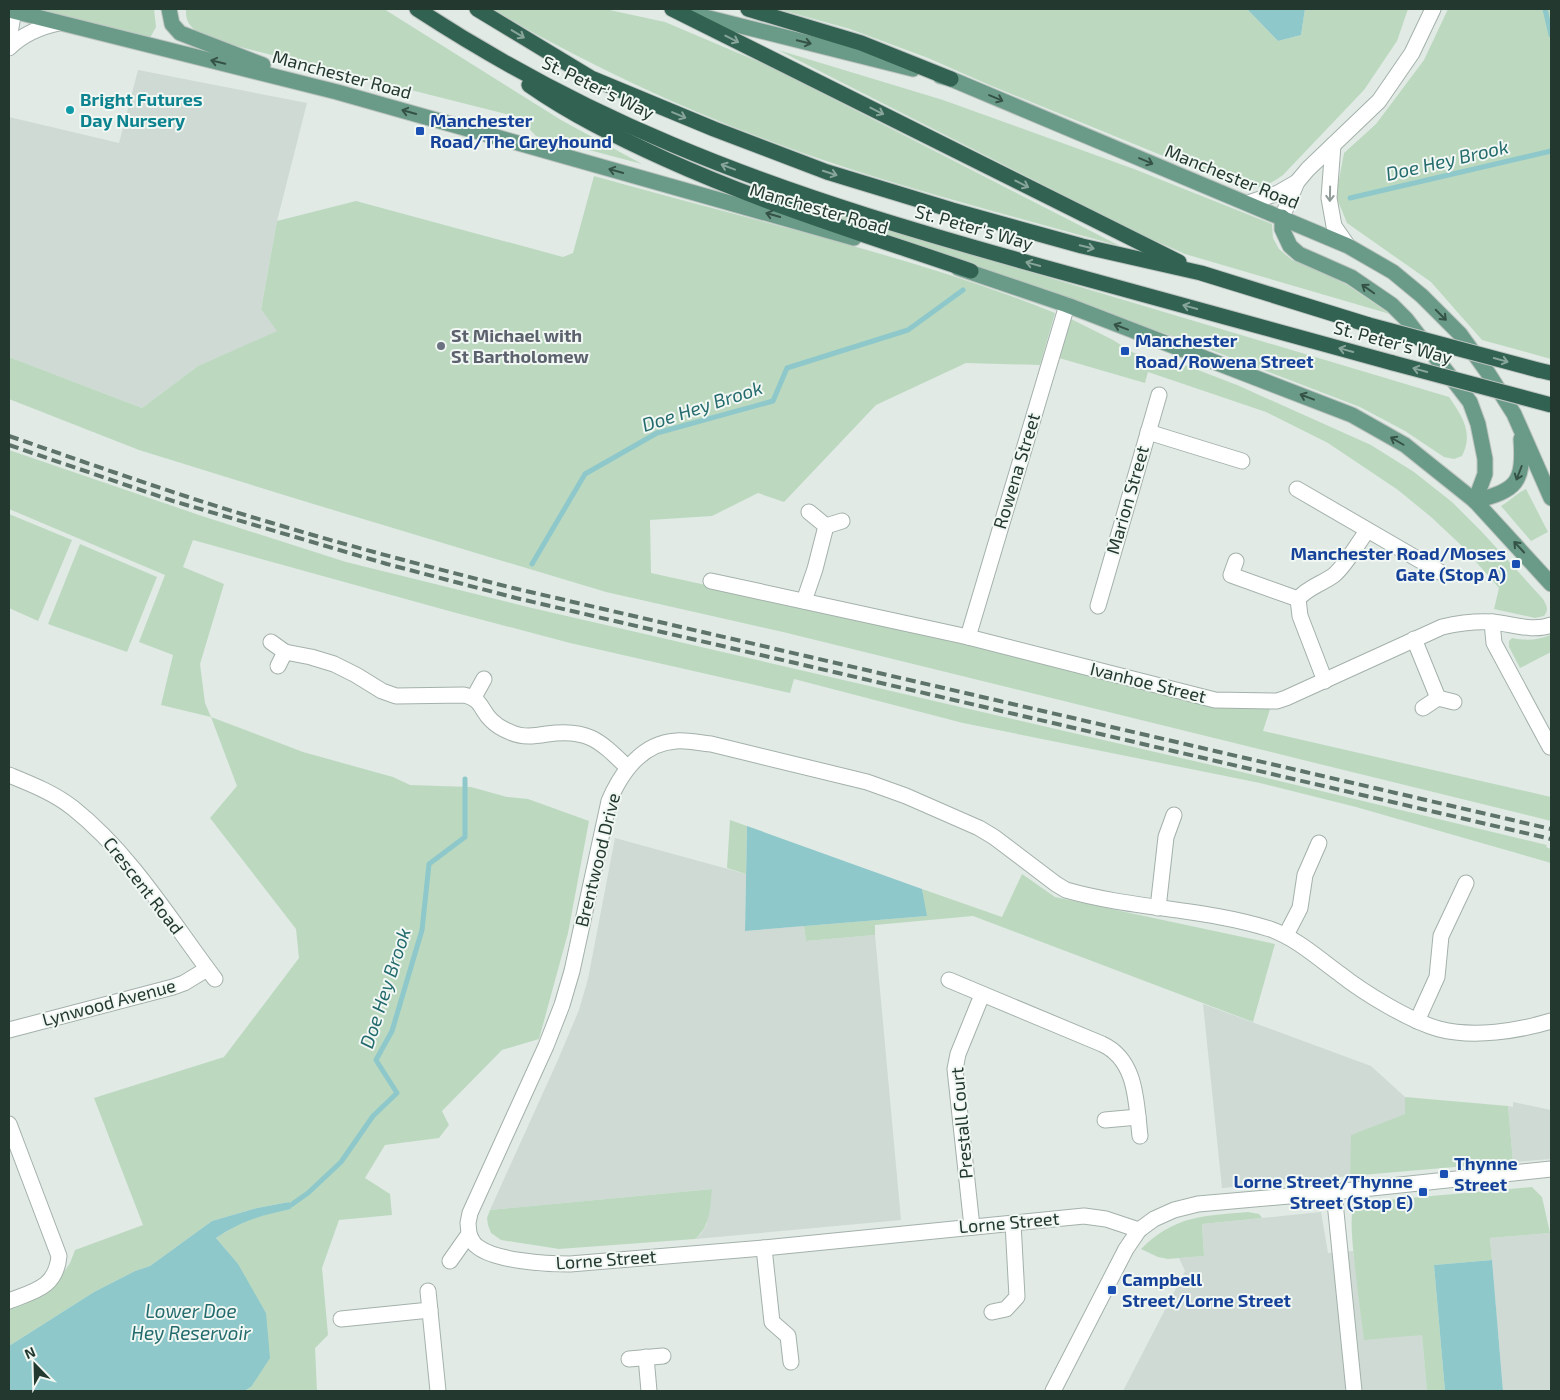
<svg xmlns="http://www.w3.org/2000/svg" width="1560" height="1400" font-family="'Exo 2',sans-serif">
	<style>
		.built { fill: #cfdad4 }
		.green { fill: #bcd9c0 }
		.water { fill: #8ec8ca }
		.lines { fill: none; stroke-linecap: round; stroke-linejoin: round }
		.stream { stroke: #8ec8ca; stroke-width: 5 }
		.minor-casing { stroke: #a4b1ab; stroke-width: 17 }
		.major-casing { stroke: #bdc4c1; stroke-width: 17 }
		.highway-casing { stroke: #bdc4c1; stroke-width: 17 }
		.minor { stroke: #fff; stroke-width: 15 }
		.major { stroke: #6a9b88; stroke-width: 15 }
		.highway { stroke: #326252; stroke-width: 15 }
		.rail { stroke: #5e746b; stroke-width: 4; stroke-dasharray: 10 5; stroke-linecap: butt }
		.highway-bridge-casing { stroke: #bdc4c1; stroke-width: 17; stroke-linecap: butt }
		.highway-bridge { stroke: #326252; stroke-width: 15 }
		.oneway { stroke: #88a59a }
		.oneway2 { stroke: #355246 }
		.oneway3 { stroke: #919c98 }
		.culture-dot { fill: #0f9aa8; stroke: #f1f7f3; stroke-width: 2 }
		.transit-dot { fill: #1a4fb4; stroke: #f1f7f3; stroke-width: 2 }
		.worship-dot { fill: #6b7280; stroke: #f1f7f3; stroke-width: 2 }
		.labels { text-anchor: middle; stroke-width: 4; stroke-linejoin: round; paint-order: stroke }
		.street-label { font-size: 18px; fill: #233930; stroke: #f1f7f3 }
		.culture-label { font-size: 18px; font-weight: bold; fill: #0d838f; stroke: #f1f7f3; text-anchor: start }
		.transit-label { font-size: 18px; font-weight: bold; fill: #164399; stroke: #f1f7f3; text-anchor: start }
		.worship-label { font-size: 18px; font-weight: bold; fill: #5b616d; stroke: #f1f7f3; text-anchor: start }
		.water-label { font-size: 19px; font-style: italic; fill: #246b6e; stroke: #f1f7f3 }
	</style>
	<rect width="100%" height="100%" fill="#e1eae5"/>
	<g class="built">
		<polygon points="138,70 307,103 277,221 261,308 278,331 198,366 142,408 9,357 9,117 119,143"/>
		<polygon points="615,838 746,874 745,931 804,926 806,941 875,935 901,1220 695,1239 701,1234 707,1224 711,1189 490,1210 557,1062 579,1010 588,979"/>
		<polygon points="1203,1004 1371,1066 1405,1097 1406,1114 1352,1135 1350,1176 1222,1188"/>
		<polygon points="1513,1102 1551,1110 1551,1159 1513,1162 1508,1106 1513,1107"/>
		<polygon points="1321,1212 1328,1253 1353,1251 1364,1339 1422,1334 1427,1391 1123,1391 1185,1271 1179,1258 1204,1256 1202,1224"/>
		<polygon points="1551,1233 1551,1391 1503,1391 1490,1238"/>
	</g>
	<g class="green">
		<polygon points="38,9 154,9 156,27 150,38"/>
		<path d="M186 9H384L561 120 642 164 536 136 518 117 208 39C195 30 185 26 186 9Z"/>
		<path d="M492 9H605L665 22 771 67 1120 246C1013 216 905 189 800 152 693 114 590 67 492 9Z"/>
		<path d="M778 9H1247L1278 41 1301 35 1305 9H1408L1397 41 1364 90 1283 175C1266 187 1259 189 1239 187L987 84 928 58 850 29Z"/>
		<polygon points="1448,9 1551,9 1551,359 1482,340 1431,282 1347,223 1336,196 1344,153 1376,124 1424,60"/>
		<polygon points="778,50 943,100 1134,169 1272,224 1273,238 1279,249 1292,260 1318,270 1349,286 1390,314 1185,254 1144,236"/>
		<path d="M594 176C662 195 731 213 799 231 886 255 972 279 1055 313L1040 365 966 363 876 405 784 502 758 493 712 516 650 520 651 573 965 642 1271 706 1263 731 1551 797V821L783 632 606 592 310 503 139 450 9 399V357L142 408 198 366 277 331 261 309 277 221 356 201 563 257 573 253Z"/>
		<path d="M819 209 1449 397C1462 416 1474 433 1462 456L1454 459 1444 457 1405 431 1360 407 1198 345 817 213Z"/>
		<path d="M1071 319 1113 340 1132 352 1160 363 1185 365 1237 385 1371 445 1414 472 1452 502 1482 532 1543 599C1547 606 1549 610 1544 616L1535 618 1494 609 1499 588 1462 546 1431 517 1398 490 1328 443 1266 412 1148 372 1145 383 1059 358Z"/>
		<path d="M9 450 202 516 346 562 532 608 1246 773 1547 845 1546 847 1551 849V863L1356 807 1260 783 963 723 794 679 790 693 570 643 449 611 193 540 183 567 224 584 200 664 205 703 211 717 303 752 393 777 410 785 471 787 507 797 528 799 589 821 568 933 539 1039 502 1050 442 1111 449 1125 439 1138 385 1145 365 1178 390 1194 392 1215 339 1220 322 1268 328 1335 315 1348 317 1391H244L251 1387 266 1313 227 1251 216 1238C243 1220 259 1215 291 1209L289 1202 257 1208 212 1221 150 1266 135 1271 94 1292 9 1346V1306L54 1286 70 1263 75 1250 143 1225 94 1098 224 1057 299 958 296 929 210 818 237 786 211 717 161 705 173 655 139 642 165 575 9 509Z"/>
		<path d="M1526 489 1548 532 1531 541 1501 506C1508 502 1520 491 1526 489Z"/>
		<polygon points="9,514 72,540 38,621 9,608"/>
		<polygon points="80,544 157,577 127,652 48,624"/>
		<path d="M1551 635V652L1520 668 1509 647V641L1512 638C1527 641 1537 640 1551 635Z"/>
		<polygon points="730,820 747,826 746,874 727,868"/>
		<polygon points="1022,874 1055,897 1275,944 1253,1022 973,916 875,925 875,935 806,941 804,926 926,916 922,889 1002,917"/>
		<polygon points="1405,1097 1508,1106 1513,1162 1350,1176 1351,1135 1405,1114"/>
		<path d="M1532 1187 1542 1197 1550 1233 1490 1238 1492 1260 1434 1265 1445 1391H1427L1422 1335 1364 1340C1362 1321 1347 1222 1353 1211 1355 1207 1361 1204 1365 1202Z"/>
		<path d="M712 1189C710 1207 711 1226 695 1239L559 1249 501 1240 491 1233 488 1225 487 1218 490 1210Z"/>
		<path d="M1248 1212 1259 1214 1262 1218 1202 1224 1204 1256 1168 1259 1158 1257 1141 1249C1175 1215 1204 1216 1248 1212Z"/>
	</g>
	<g class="water">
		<polygon points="1247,9 1305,9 1301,35 1278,41"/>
		<polygon points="747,826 922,889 927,916 745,931"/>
		<path d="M289 1202 291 1209C262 1215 241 1221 216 1238L238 1264 266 1313 270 1358 251 1387 244 1391H9V1346L94 1292 135 1271 150 1266 212 1221 257 1208Z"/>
		<polygon points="1492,1260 1503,1391 1445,1391 1434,1265"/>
	</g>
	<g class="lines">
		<g class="stream">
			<polyline points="1545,9 1551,35"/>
			<polyline points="1350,198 1551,151"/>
			<polyline points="532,564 585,474 657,433 773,401 787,368 908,330 963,290"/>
			<polyline points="291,1205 308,1193 341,1162 373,1116 397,1093 376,1060 392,1031 422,930 429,864 465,837 465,779"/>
		</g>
		<defs>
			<g id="minor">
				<polyline points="9,40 14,9"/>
				<path d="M9 48C23 34 40 27 59 23"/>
				<polyline points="1333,145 1329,198 1334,226 1348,246"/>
				<polyline points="1248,203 1278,193 1297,182"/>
				<polyline points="1282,217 1297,182 1308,169 1379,101 1412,53 1433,9"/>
				<polyline points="1148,432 1242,461"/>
				<polyline points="1297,489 1440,572"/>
				<polyline points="809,512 826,526 842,521"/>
				<polyline points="1236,561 1231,575 1298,599"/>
				<path d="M711 581 968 637 1215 700 1277 701 1286 698 1442 627C1459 623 1476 621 1493 622 1512 624 1533 632 1551 625"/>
				<polyline points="804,601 815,569 826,526"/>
				<polyline points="1098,606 1159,395"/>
				<polyline points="1492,622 1494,643 1550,747"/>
				<polyline points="968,637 1067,305"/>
				<polyline points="1414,639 1438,698"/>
				<path d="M271 642 285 652 311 657 334 664 356 675 382 691 396 696 464 695C482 699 480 709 491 720 496 725 502 729 510 732 522 738 535 736 547 734 588 728 600 741 627 767"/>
				<polyline points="278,666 285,652"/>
				<path d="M1325 681 1300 616 1298 599C1308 587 1322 584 1334 575 1346 565 1358 543 1367 531"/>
				<polyline points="474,697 484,679"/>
				<polyline points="1423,708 1438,698 1454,702"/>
				<path d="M9 775C31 784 54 793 73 808 132 855 171 921 215 979"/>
				<polyline points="1158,908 1166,837 1174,815"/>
				<polyline points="1286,935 1300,908 1305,875 1319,843"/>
				<path d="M949 980 1102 1044C1137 1060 1136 1102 1140 1136"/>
				<polyline points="1417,1021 1437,977 1441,936 1466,883"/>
				<polyline points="9,1030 173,987 184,983 207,969"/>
				<polyline points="1105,1120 1138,1117"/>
				<path d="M9 1124 59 1256C56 1288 34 1291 9 1301"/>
				<polyline points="1334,1192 1354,1391"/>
				<polyline points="972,1227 955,1069 958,1054 982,995"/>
				<path d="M469 1234C471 1239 473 1244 478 1247 496 1261 547 1264 570 1264L764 1248 1084 1216 1106 1219 1139 1230"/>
				<polyline points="764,1248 772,1322 788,1336 791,1362"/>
				<path d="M450 1261 469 1234 468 1223 470 1213 546 1046 562 1005 572 971 609 801C621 773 642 743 676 741 688 740 699 743 711 744L867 782 906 796 979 828 994 837 1056 884 1066 890C1132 909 1204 908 1270 929 1296 938 1318 958 1340 974 1364 993 1410 1021 1439 1029 1474 1038 1518 1031 1551 1021"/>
				<polyline points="428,1291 438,1391"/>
				<polyline points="992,1312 1006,1309 1017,1297 1013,1223"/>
				<polyline points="341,1319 430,1310"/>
				<polyline points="646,1357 649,1391"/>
				<polyline points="629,1359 663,1356"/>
				<polyline points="1053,1391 1126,1249 1139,1230 1154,1219 1174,1210 1198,1204 1334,1192 1551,1169"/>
			</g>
			<g id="major">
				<polyline points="169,9 172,24 180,33 263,65"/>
				<polyline points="9,10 337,92 854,238"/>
				<polyline points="685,12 913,69"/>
				<polyline points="940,76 951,79 1348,246 1393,272 1422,296 1460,334 1488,373 1514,414 1551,498"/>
				<polyline points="1282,217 1282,229 1290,246 1299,254 1351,277 1392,305 1406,319 1470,402 1478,424 1485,459 1485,474 1475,501"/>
				<polyline points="958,268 1067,305 1352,415 1405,445 1475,501 1551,584"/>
				<path d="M1475 501C1517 490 1524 483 1521 439"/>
			</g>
			<g id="highway">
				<path d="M417 9C497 61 582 107 671 144 798 198 931 236 1065 273 1174 303 1284 333 1393 363"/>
				<polyline points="477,9 591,78 714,129 827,172 952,210 1082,246 1201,273 1369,325"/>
				<polyline points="672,9 1179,262"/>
				<polyline points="748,9 861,43 951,79"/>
				<path d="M529 85C572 115 619 138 665 159 764 204 869 236 971 271"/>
				<polyline points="1538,370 1551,373"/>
			</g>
		</defs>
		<use href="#minor" class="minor-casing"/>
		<use href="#major" class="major-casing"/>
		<use href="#highway" class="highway-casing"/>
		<use href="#minor" class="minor"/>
		<use href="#major" class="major"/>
		<use href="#highway" class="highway"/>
		<g class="rail">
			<path d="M9 436C96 466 183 497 272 523 352 547 433 568 513 588L1551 829"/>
			<polyline points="9,445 173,501 387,564 516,598 1551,839"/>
		</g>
		<defs>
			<g id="highway-bridge">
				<polyline points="1369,325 1538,370"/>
				<polyline points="1393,363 1551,405"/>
			</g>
		</defs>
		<use href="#highway-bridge" class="highway-bridge-casing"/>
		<use href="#highway-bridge" class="highway-bridge"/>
	</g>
	<defs><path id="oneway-shaft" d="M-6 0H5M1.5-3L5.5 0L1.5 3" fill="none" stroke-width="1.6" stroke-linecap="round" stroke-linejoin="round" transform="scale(1.25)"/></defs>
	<g class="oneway">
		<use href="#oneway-shaft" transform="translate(518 34) rotate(31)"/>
		<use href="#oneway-shaft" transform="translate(732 39) rotate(27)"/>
		<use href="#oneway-shaft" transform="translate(877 111) rotate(27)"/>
		<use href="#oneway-shaft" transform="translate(679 115) rotate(23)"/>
		<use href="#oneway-shaft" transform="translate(728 167) rotate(-159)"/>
		<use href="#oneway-shaft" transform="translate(830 173) rotate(18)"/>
		<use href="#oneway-shaft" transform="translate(1022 184) rotate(27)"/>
		<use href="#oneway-shaft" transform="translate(1087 247) rotate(14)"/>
		<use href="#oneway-shaft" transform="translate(1033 264) rotate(-165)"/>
		<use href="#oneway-shaft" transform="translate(1190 307) rotate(-165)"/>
		<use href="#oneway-shaft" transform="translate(1346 350) rotate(-165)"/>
		<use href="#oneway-shaft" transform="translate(1501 360) rotate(15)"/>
		<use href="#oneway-shaft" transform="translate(1420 370) rotate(-165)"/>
	</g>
	<g class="oneway2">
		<use href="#oneway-shaft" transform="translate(804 42) rotate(14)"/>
		<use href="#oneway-shaft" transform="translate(218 62) rotate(-166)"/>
		<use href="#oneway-shaft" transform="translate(996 98) rotate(23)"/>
		<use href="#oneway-shaft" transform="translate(409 112) rotate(-164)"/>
		<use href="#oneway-shaft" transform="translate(1146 161) rotate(23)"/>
		<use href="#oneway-shaft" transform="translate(616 171) rotate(-164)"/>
		<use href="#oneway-shaft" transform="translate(773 215) rotate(-164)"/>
		<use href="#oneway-shaft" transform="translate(1368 289) rotate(-145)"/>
		<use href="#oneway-shaft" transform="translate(1441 315) rotate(45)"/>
		<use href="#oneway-shaft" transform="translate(1121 327) rotate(-159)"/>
		<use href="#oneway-shaft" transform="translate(1307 397) rotate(-159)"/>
		<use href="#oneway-shaft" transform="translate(1397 441) rotate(-150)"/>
		<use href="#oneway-shaft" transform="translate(1519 473) rotate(111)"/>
		<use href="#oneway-shaft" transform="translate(1519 547) rotate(-133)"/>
	</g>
	<use class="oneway3" href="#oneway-shaft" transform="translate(1330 194) rotate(91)"/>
	<circle class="culture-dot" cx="70" cy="110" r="5"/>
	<g class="transit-dot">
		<rect x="415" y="126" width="10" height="10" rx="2.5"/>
		<rect x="1120" y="346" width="10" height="10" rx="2.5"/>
		<rect x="1511" y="559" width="10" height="10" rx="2.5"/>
		<rect x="1439" y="1169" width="10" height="10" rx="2.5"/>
		<rect x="1418" y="1187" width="10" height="10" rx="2.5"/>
		<rect x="1107" y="1285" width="10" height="10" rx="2.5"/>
	</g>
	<circle class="worship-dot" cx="441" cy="346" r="5"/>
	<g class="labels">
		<g class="street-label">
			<text transform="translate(342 75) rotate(15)" y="6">Manchester Road</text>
			<text transform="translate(598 88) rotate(26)" y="6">St. Peter's Way</text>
			<text transform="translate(1232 177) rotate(22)" y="6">Manchester Road</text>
			<text transform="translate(819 209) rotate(16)" y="6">Manchester Road</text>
			<text transform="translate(974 228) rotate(16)" y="6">St. Peter's Way</text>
			<text transform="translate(1393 343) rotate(15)" y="6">St. Peter's Way</text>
			<text transform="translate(1017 471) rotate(-73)" y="6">Rowena Street</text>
			<text transform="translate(1128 500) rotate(-74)" y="6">Marion Street</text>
			<text transform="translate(1148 683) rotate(14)" y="6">Ivanhoe Street</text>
			<text transform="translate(598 860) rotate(-76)" y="6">Brentwood Drive</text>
			<text transform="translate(143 886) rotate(52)" y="6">Crescent Road</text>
			<text transform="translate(109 1003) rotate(-15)" y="6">Lynwood Avenue</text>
			<text transform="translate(962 1123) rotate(-95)" y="6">Prestall Court</text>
			<text transform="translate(1009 1223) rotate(-5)" y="6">Lorne Street</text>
			<text transform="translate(606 1260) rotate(-4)" y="6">Lorne Street</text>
		</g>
		<g class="culture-label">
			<text x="80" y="106">Bright Futures<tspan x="80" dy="21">Day Nursery</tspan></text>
		</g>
		<g class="transit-label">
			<text x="430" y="127">Manchester<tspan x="430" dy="21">Road/The Greyhound</tspan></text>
			<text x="1135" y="347">Manchester<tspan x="1135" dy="21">Road/Rowena Street</tspan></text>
			<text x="1506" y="560" text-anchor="end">Manchester Road/Moses<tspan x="1506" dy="21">Gate (Stop A)</tspan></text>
			<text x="1454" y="1170">Thynne<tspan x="1454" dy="21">Street</tspan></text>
			<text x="1413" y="1188" text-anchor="end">Lorne Street/Thynne<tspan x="1413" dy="21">Street (Stop E)</tspan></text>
			<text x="1122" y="1286">Campbell<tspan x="1122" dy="21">Street/Lorne Street</tspan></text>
		</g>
		<g class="worship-label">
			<text x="451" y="342">St Michael with<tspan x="451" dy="21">St Bartholomew</tspan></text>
		</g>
		<g class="water-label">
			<text transform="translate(1447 160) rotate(-13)" y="7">Doe Hey Brook</text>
			<text transform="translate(702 406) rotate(-18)" y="7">Doe Hey Brook</text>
			<text transform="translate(385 988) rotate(-72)" y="7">Doe Hey Brook</text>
			<text x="191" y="1318">Lower Doe<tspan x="191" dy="22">Hey Reservoir</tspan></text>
		</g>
	</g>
	<rect width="1560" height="1400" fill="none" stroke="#233930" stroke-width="20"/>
	<g transform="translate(35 1365) rotate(337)" stroke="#f1f7f3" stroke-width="4" paint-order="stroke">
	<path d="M0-4L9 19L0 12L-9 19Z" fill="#233930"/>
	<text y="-8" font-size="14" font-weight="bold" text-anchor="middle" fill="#233930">N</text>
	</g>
</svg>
